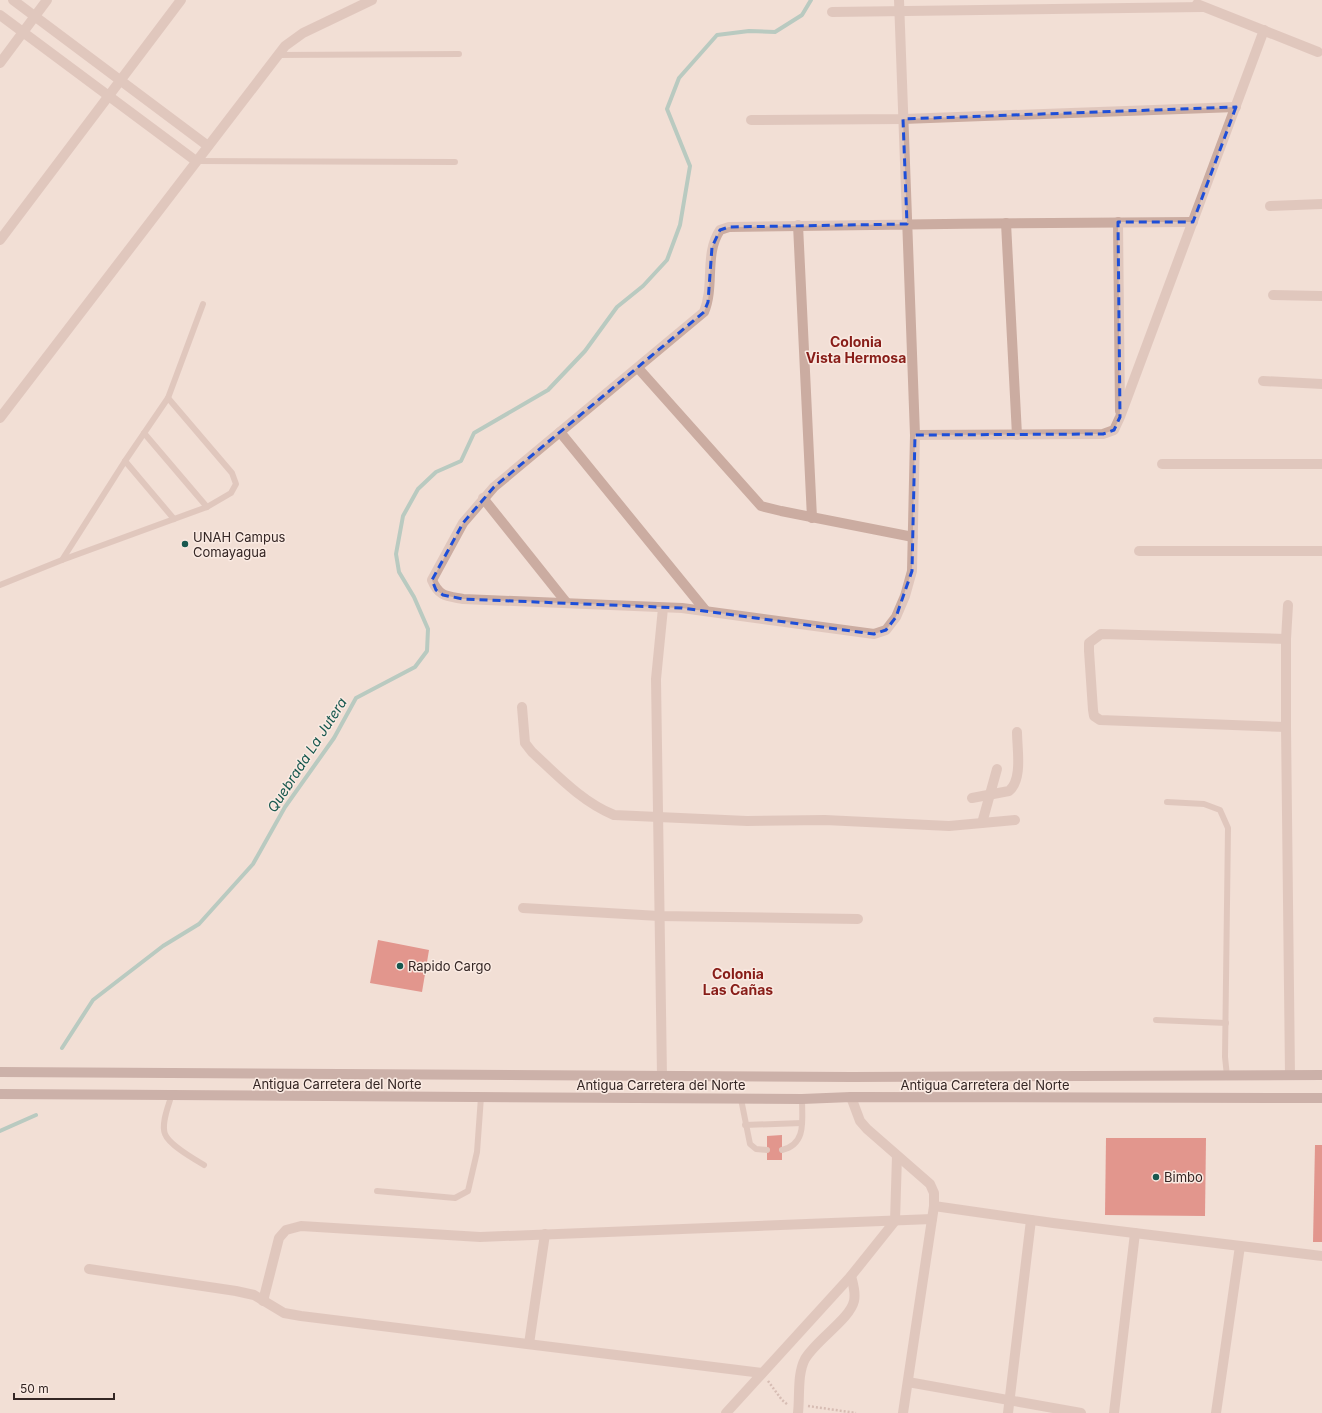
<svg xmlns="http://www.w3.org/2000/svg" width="1322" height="1413" font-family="Inter,sans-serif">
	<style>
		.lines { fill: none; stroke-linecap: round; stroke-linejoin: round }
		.stream { stroke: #73b1a7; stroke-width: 4 }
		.building { fill: #ce3e37 }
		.path { stroke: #b6958b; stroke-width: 2.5; stroke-dasharray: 2 2; stroke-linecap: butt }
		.lane { stroke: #cbaca1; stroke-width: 6 }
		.street { stroke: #cbaca1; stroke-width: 10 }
		.secondary { stroke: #9e7a73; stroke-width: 10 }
		.marked { fill: none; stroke: #1d4ed8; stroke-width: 3; stroke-dasharray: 8 5; stroke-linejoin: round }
		.poi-dot { fill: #18584f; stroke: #faeae2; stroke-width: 1.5 }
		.labels { text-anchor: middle; stroke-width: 3; stroke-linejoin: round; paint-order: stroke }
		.poi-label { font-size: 13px; fill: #342624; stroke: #faeae2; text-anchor: start }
		.street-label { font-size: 13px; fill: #342624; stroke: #faeae2 }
		.neighbourhood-label { font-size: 14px; font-weight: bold; fill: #881d18; stroke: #faeae2 }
		.water-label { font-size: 14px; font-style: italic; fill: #18584f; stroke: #faeae2 }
	</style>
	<rect width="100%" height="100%" fill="#f2dfd6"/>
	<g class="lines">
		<g class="stream">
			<polyline points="62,1048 93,1000 163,946 199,924 253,864 285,807 334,738 356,698 415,667 427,651 428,629 414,597 399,572 396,554 403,516 418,489 436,472 461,461 474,433 548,390 585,351 617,307 643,286 667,260 680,225 690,166 667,109 679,78 717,35 749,31 775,32 802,15 811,0"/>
			<polyline points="0,1131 36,1115"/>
		</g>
	</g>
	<g class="building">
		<polygon points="378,940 429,950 422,992 370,983"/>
		<polygon points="782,1135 782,1160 767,1160 767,1136"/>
		<polygon points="1106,1138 1206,1138 1205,1216 1105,1215"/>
		<polygon points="1315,1145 1322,1145 1322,1242 1313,1242"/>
	</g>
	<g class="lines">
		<g class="path">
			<polyline points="768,1381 782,1400 788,1405"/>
			<polyline points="808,1406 856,1413"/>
		</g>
		<g class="lane">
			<polyline points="278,55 459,54"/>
			<polyline points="196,161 455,162"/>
			<polyline points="144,433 207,507"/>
			<polyline points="125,461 174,519"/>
			<polyline points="62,560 207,507 231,493 236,484 232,473 168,398"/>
			<polyline points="0,585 62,560 125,461 168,398 203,304"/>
			<polyline points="1167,802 1204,804 1220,810 1228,828 1225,1057 1227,1076"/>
			<polyline points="1156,1020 1226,1023"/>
			<path d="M171 1097C168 1107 161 1124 165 1134 169 1145 194 1159 204 1165"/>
			<polyline points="741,1099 750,1144 756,1149 767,1150"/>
			<polyline points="745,1125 802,1123"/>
			<path d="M782 1150C807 1144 802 1120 802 1099"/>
			<polyline points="377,1191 455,1198 468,1191 477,1152 481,1097"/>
		</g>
		<g class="street">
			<polyline points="13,0 208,146"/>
			<path d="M899 0 915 435 912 571 905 596 896 617 886 630 874 634 682 608 463 599C447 596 439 597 432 580L463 523 494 487 704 312C715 286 704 254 720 230L729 227C884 224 1038 223 1193 222"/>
			<polyline points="1197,4 1318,52"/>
			<polyline points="832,12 1203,7"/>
			<polyline points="0,15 196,161"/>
			<polyline points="0,63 47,0"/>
			<polyline points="751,120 903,119 1236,107"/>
			<polyline points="1270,206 1322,204"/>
			<polyline points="1118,222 1120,411"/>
			<polyline points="1006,223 1017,435"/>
			<polyline points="798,225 812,518"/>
			<polyline points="0,240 181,0"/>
			<polyline points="1273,295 1322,296"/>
			<polyline points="638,368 761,506 781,511 913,537"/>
			<polyline points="1263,381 1322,384"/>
			<polyline points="0,418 285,46 303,33 372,0"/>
			<polyline points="560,432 705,610"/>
			<polyline points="915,435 1103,434 1114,430 1120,417 1264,30"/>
			<polyline points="1162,464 1322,464"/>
			<polyline points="483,498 566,602"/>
			<polyline points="1139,551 1322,551"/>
			<polyline points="1288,605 1286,639 1286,727 1290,1075"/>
			<path d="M522 707 525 743 532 752C557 775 582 802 614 815L747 821 825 820 949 826 1015 820"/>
			<polyline points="1286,727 1100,720 1094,716 1093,710 1089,651 1089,643 1101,634 1286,639"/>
			<path d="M972 798 1009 791C1023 779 1017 749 1017 732"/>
			<polyline points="982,823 997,769"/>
			<polyline points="523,908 659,916 858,919"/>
			<polyline points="662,1076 656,679 663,608"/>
			<polyline points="851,1097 860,1121 867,1129 930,1184 934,1193 934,1206 903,1413"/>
			<polyline points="934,1206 1053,1223 1322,1256"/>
			<polyline points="89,1269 236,1291 254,1295 284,1313 301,1316 762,1373"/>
			<polyline points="263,1301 279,1238 286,1230 301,1226 480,1237 932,1219"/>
			<polyline points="529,1344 545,1234"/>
			<polyline points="908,1382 1081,1413"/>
			<polyline points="726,1413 851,1276 895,1221 897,1156"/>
			<path d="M798 1413C800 1396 797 1374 805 1359 816 1340 850 1319 854 1301 856 1292 853 1284 851 1276"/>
			<polyline points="1008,1413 1031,1220"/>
			<polyline points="1114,1413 1135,1233"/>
			<polyline points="1216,1413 1240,1246"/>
		</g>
		<g class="secondary">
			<polyline points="0,1072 852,1077 1322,1075"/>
			<polyline points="0,1094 802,1099 851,1097 1322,1098"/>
		</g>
	</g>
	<path d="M0 0H1322V1413H0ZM1236 107 1193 222H1118L1120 417 1114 430 1103 434 915 435 912 571 896 617 886 630 874 634 682 608 463 599 443 595 436 590 432 580 463 523 494 487 704 312 708 302 712 247 720 230 729 227 907 224 903 119Z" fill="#f2dfd6" fill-opacity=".55" fill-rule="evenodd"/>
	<path class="marked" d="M1236 107 1193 222H1118L1120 417 1114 430 1103 434 915 435 912 571 896 617 886 630 874 634 682 608 463 599 443 595 436 590 432 580 463 523 494 487 704 312 708 302 712 247 720 230 729 227 907 224 903 119Z"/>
	<g class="poi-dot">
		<circle cx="185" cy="544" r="4"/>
		<circle cx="400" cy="966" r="4"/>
		<circle cx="1156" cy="1177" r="4"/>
	</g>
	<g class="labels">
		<g class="poi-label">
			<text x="193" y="542">UNAH Campus<tspan x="193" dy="15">Comayagua</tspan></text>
			<text x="408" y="971">Rapido Cargo</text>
			<text x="1164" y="1182">Bimbo</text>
		</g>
		<g class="street-label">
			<text x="337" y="1089">Antigua Carretera del Norte</text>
			<text x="661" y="1090">Antigua Carretera del Norte</text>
			<text x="985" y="1090">Antigua Carretera del Norte</text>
		</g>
		<g class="neighbourhood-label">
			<text x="856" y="347">Colonia<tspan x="856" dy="16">Vista Hermosa</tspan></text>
			<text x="738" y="979">Colonia<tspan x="738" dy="16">Las Cañas</tspan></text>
		</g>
		<g class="water-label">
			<text transform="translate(307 755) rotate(-57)" y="5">Quebrada La Jutera</text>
		</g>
	</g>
	<path d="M14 1393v6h100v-6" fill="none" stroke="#342624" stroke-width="2"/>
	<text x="20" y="1393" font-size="12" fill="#342624" stroke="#faeae2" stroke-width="3" paint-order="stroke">50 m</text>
</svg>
